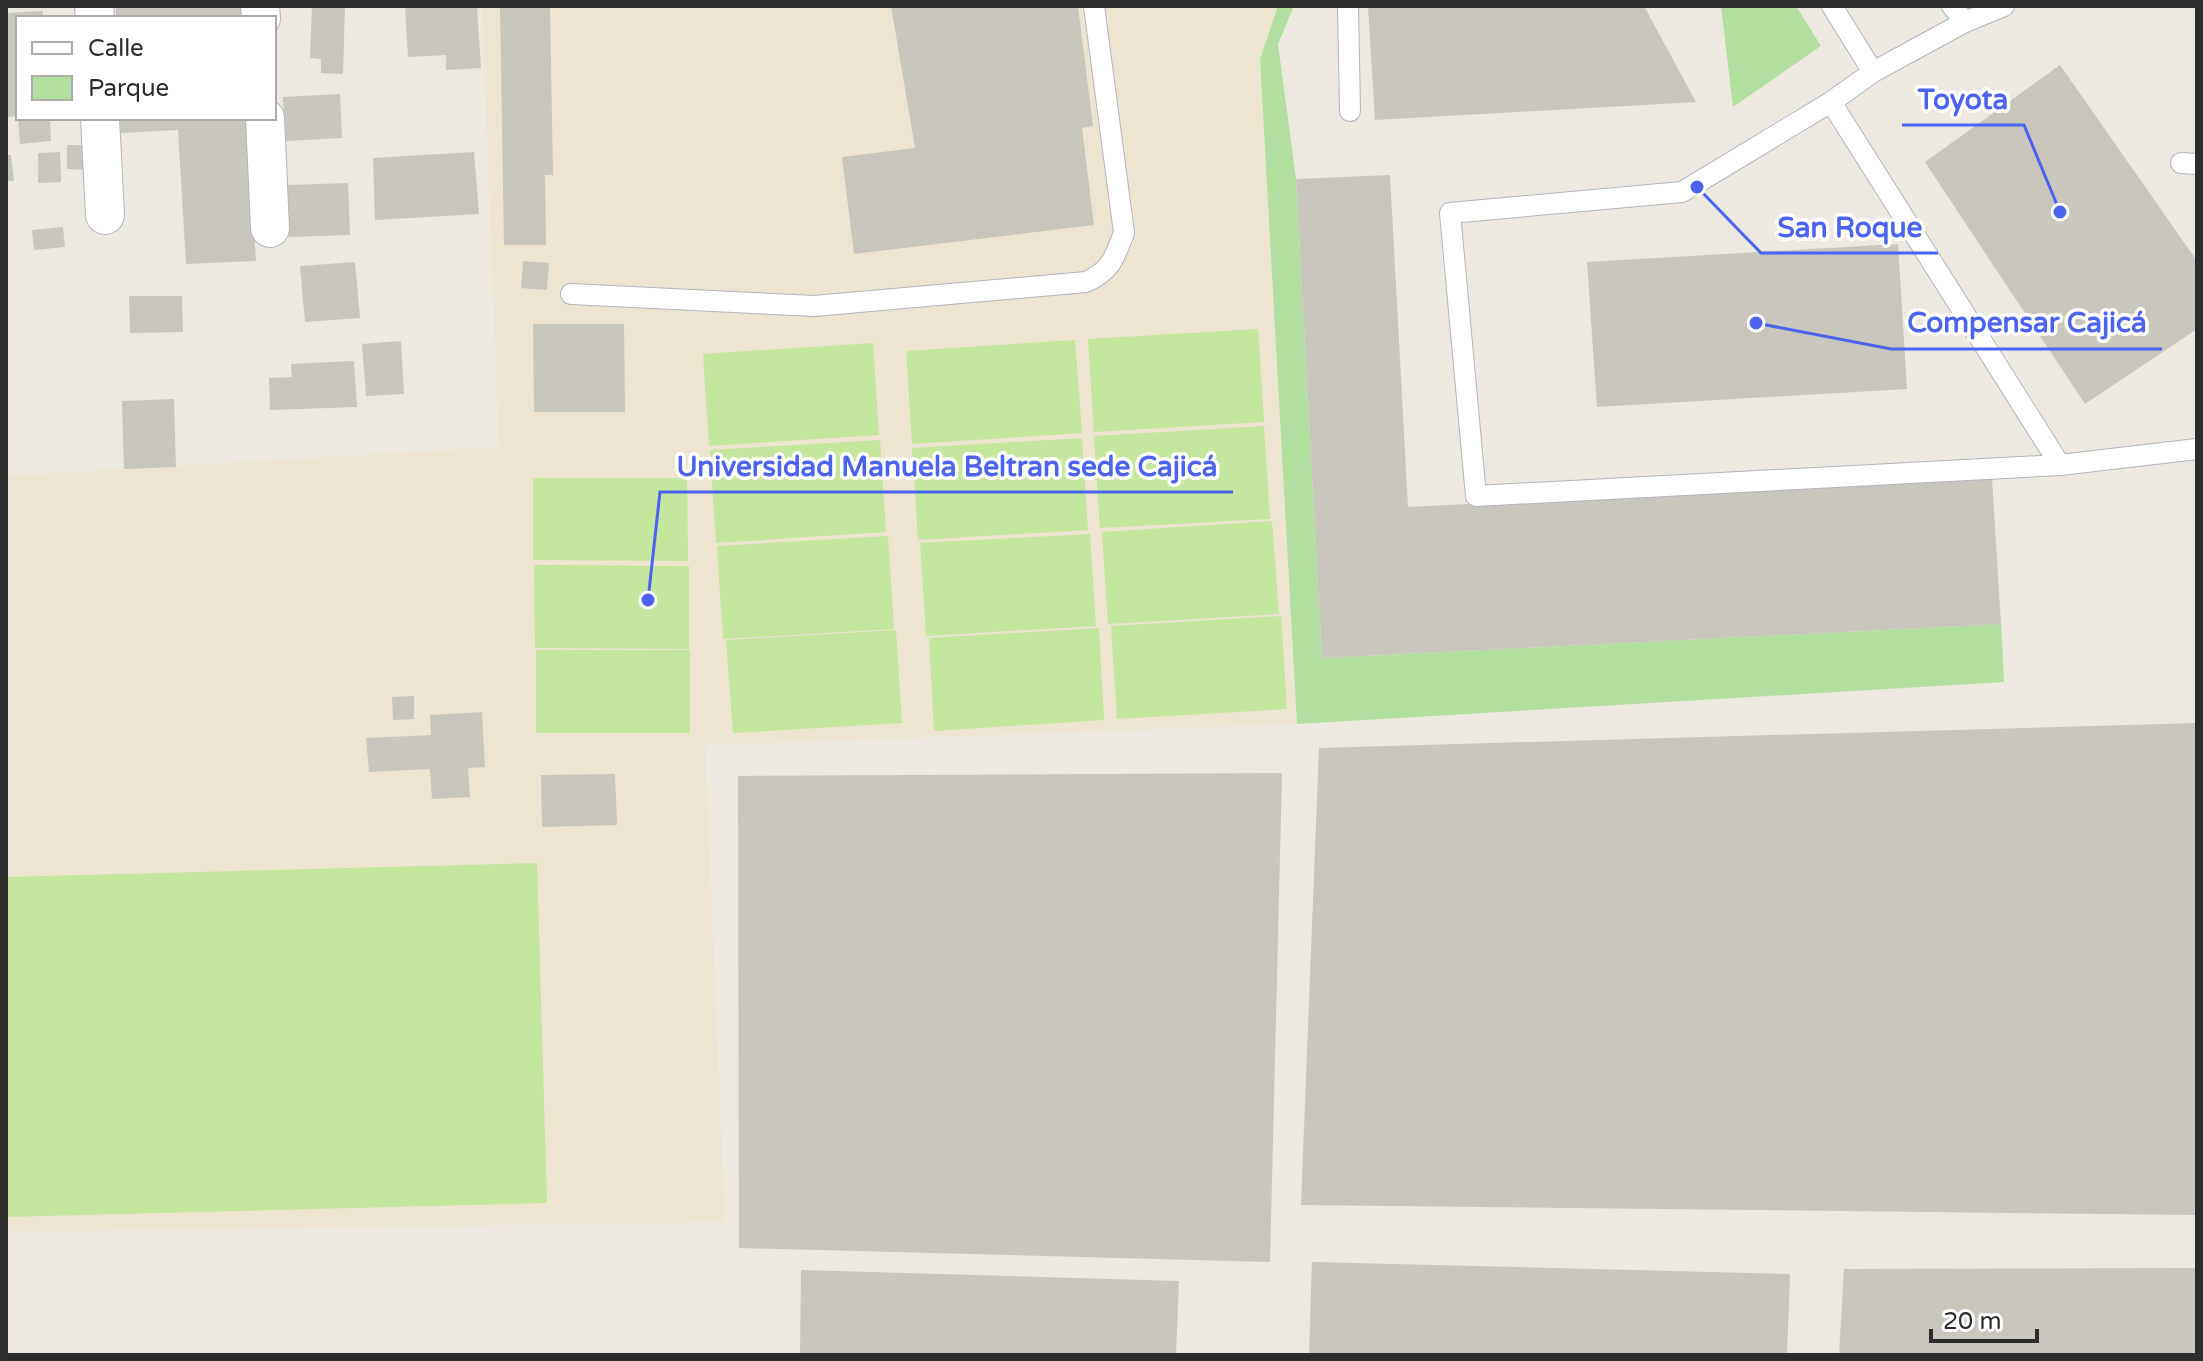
<svg xmlns="http://www.w3.org/2000/svg" width="2203" height="1361" font-family="'Varela Round',sans-serif">
	<style>
		.education { fill: #ede5d1 }
		.green { fill: #b3e0a0 }
		.pitch { fill: #c4e69d }
		.building { fill: #c9c6be }
		.lines { fill: none; stroke-linecap: round; stroke-linejoin: round }
		.service-casing { stroke: #b3b5bf; stroke-width: 22 }
		.minor-casing { stroke: #b3b5bf; stroke-width: 40 }
		.service { stroke: #fff; stroke-width: 20 }
		.minor { stroke: #fff; stroke-width: 38 }
		.leader { fill: none; stroke: #4b63ef; stroke-width: 3 }
		.callout-dot { fill: #4b63ef; stroke: #fff; stroke-width: 3 }
		.callout-label { font-size: 28px; text-anchor: middle; font-weight: bold; fill: #4b63ef; stroke: #fff; stroke-width: 7; stroke-linejoin: round; paint-order: stroke }
	</style>
	<rect width="100%" height="100%" fill="#ede8e0"/>
	<polygon class="education" points="482,6 1278,6 1260,59 1297,724 705,745 725,1222 6,1232 6,476 499,447"/>
	<g class="green">
		<polygon points="1278,6 1294,6 1278,44 1296,179 1322,658 2001,624 2004,682 1297,724 1260,59"/>
		<polygon points="1721,6 1796,6 1821,46 1733,107"/>
	</g>
	<g class="pitch">
		<polygon points="1258,329 1264,422 1094,432 1088,339"/>
		<polygon points="1075,340 1082,433 912,444 906,351"/>
		<polygon points="873,343 879,435 709,446 703,354"/>
		<polygon points="1264,426 1270,519 1100,528 1094,436"/>
		<polygon points="1082,438 1088,530 918,540 912,448"/>
		<polygon points="880,440 886,532 716,543 710,450"/>
		<polygon points="533,478 687,478 688,561 533,560"/>
		<polygon points="1272,521 1279,614 1108,624 1102,532"/>
		<polygon points="1090,534 1096,626 926,636 920,543"/>
		<polygon points="888,536 894,629 723,639 717,546"/>
		<polygon points="534,565 689,566 689,649 535,648"/>
		<polygon points="1281,616 1287,709 1117,719 1111,626"/>
		<polygon points="1099,628 1104,720 934,731 929,638"/>
		<polygon points="896,630 902,723 733,733 726,640"/>
		<rect x="536" y="650" width="154" height="83"/>
		<polygon points="537,863 547,1203 6,1217 6,877"/>
	</g>
	<g class="building">
		<rect x="116" y="6" width="132" height="12"/>
		<polygon points="312,6 345,6 343,74 321,73 321,59 310,58"/>
		<polygon points="405,6 477,6 481,68 446,70 446,55 408,57"/>
		<polygon points="500,6 550,6 553,175 545,175 546,245 504,245"/>
		<polygon points="891,6 1078,6 1093,126 1082,128 1094,225 854,254 842,157 915,148"/>
		<polygon points="1368,6 1644,6 1696,102 1375,120"/>
		<polygon points="43,11 43,18 18,18 18,116 6,117 6,13"/>
		<polygon points="2060,65 2197,261 2197,329 2085,404 1925,162"/>
		<polygon points="340,94 342,138 286,141 283,97"/>
		<polygon points="18,118 50,118 51,141 20,144"/>
		<polygon points="120,118 247,118 256,261 186,264 178,130 121,133"/>
		<polygon points="67,145 92,145 92,170 67,169"/>
		<polygon points="60,152 61,182 38,183 38,153"/>
		<polygon points="474,152 479,214 375,220 373,158"/>
		<polygon points="6,155 11,155 14,181 6,181"/>
		<polygon points="1390,175 1408,507 1992,478 2001,624 1322,658 1296,179"/>
		<polygon points="348,183 350,235 289,237 288,185"/>
		<polygon points="63,227 65,247 34,250 32,230"/>
		<polygon points="1898,244 1907,389 1597,407 1587,262"/>
		<polygon points="523,261 549,263 547,290 521,288"/>
		<polygon points="355,262 360,318 305,322 300,266"/>
		<polygon points="129,296 182,296 183,332 130,333"/>
		<polygon points="533,324 624,324 625,412 534,412"/>
		<polygon points="401,341 404,394 366,396 362,344"/>
		<polygon points="354,361 357,407 270,410 269,378 292,377 291,364"/>
		<polygon points="174,399 176,467 124,469 122,401"/>
		<polygon points="414,696 414,719 393,720 392,697"/>
		<polygon points="482,712 485,767 468,768 470,797 432,799 430,769 369,772 366,738 431,735 430,715"/>
		<polygon points="2197,723 2197,1215 1301,1205 1319,748"/>
		<polygon points="1282,773 1270,1262 739,1248 738,776"/>
		<polygon points="615,774 617,825 542,827 541,775"/>
		<polygon points="1312,1262 1790,1274 1787,1355 1309,1355"/>
		<polygon points="2197,1268 2197,1355 1839,1355 1844,1269"/>
		<polygon points="801,1270 1179,1281 1176,1355 800,1355"/>
	</g>
	<g class="lines">
		<defs>
			<g id="service">
				<polyline points="1348,6 1350,111"/>
				<polyline points="1832,6 1873,72"/>
				<polyline points="1952,6 1965,22"/>
				<polyline points="2004,6 1965,22 1873,72 1831,102 1682,192 1450,213 1476,496 2060,465 2197,449"/>
				<polyline points="1831,102 2060,465"/>
				<polyline points="2181,163 2197,164"/>
				<path d="M571 294 814 306 1086 282C1112 270 1114 258 1124 233L1094 6"/>
			</g>
			<g id="minor">
				<polyline points="94,6 95,18"/>
				<polyline points="260,6 261,18"/>
				<polyline points="100,118 105,215"/>
				<polyline points="265,118 270,228"/>
			</g>
		</defs>
		<use href="#service" class="service-casing"/>
		<use href="#minor" class="minor-casing"/>
		<use href="#service" class="service"/>
		<use href="#minor" class="minor"/>
	</g>
	<path class="leader" d="M2060 212L2024 125H1902M1697 187L1761 253H1938M1756 323L1891 349H2162M648 600L660 492H1233"/>
	<g class="callout-dot">
		<circle cx="2060" cy="212" r="8"/>
		<circle cx="1697" cy="187" r="8"/>
		<circle cx="1756" cy="323" r="8"/>
		<circle cx="648" cy="600" r="8"/>
	</g>
	<g class="callout-label">
		<text x="1963" y="109">Toyota</text>
		<text x="1850" y="237">San Roque</text>
		<text x="2027" y="332">Compensar Cajicá</text>
		<text x="947" y="476">Universidad Manuela Beltran sede Cajicá</text>
	</g>
	<rect width="2203" height="1361" fill="none" stroke="#2c2c2c" stroke-width="16"/>
	<rect x="16" y="16" width="260" height="104" fill="#ffffff" stroke="#ababab" stroke-width="2"/>
	<rect x="32" y="42" width="40" height="12" fill="#ffffff" stroke="#ababab" stroke-width="2"/>
	<text x="88" y="56" font-size="24" fill="#2c2c2c">Calle</text>
	<rect x="32" y="76" width="40" height="24" fill="#b3e0a0" stroke="#ababab" stroke-width="2"/>
	<text x="88" y="96" font-size="24" fill="#2c2c2c">Parque</text>
	<path d="M1931 1329v12h106v-12" fill="none" stroke="#2c2c2c" stroke-width="4"/>
	<text x="1943" y="1329" font-size="24" fill="#2c2c2c" stroke="#ffffff" stroke-width="6" paint-order="stroke">20 m</text>
</svg>
